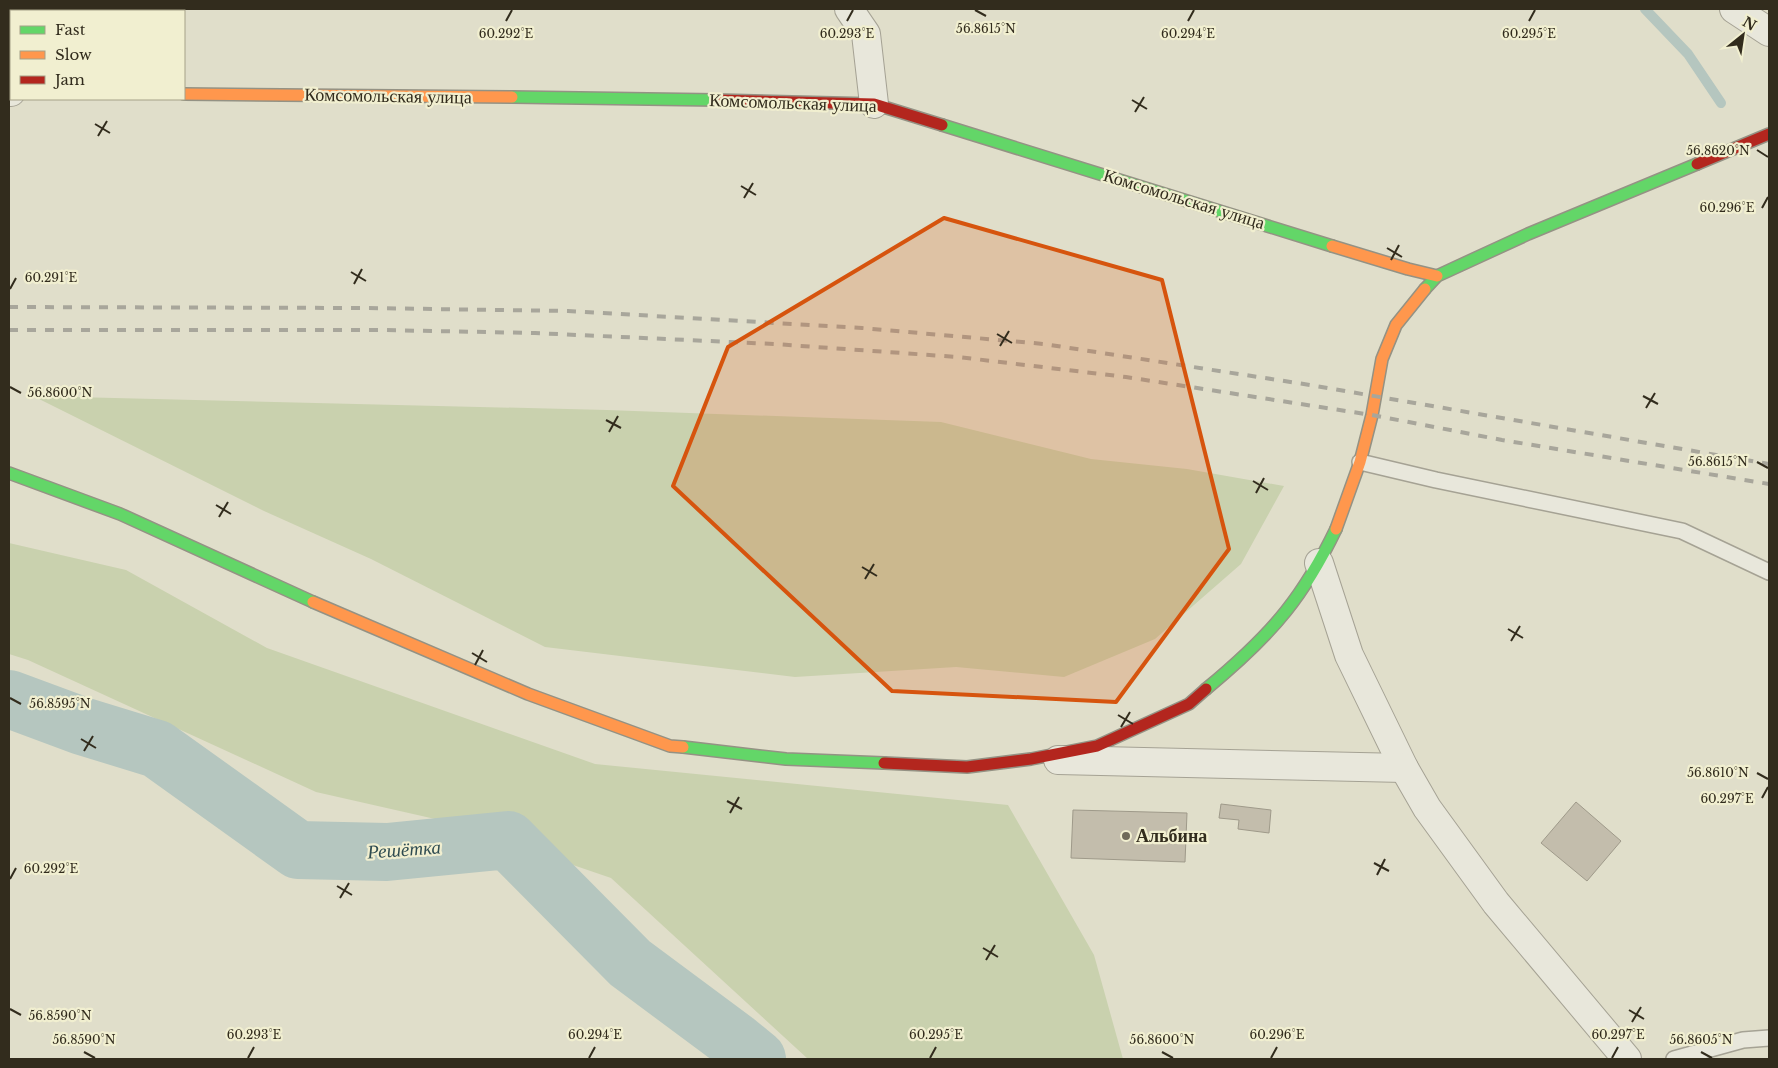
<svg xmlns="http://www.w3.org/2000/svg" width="1778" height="1068" font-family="'Libre Baskerville',serif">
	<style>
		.green { fill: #c9d1ae }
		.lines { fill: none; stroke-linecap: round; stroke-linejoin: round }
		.stream { stroke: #b5c6bf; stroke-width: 10 }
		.river { stroke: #b5c6bf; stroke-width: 58 }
		.building { fill: #c3bdac; stroke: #9f9a8a }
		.lane-casing { stroke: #a5a294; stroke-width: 18 }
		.street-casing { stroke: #a5a294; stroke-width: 30 }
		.fast-casing { stroke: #949284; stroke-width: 14 }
		.slow-casing { stroke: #949284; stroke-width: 14 }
		.jam-casing { stroke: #949284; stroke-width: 14 }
		.lane { stroke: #e8e7db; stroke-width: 15 }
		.street { stroke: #e8e7db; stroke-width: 28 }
		.fast { stroke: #63d668; stroke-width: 11 }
		.slow { stroke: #ff974d; stroke-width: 11 }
		.jam { stroke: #b3261e; stroke-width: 11 }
		.rail { stroke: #a8a69b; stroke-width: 4; stroke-dasharray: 9 9; stroke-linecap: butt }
		.marked { fill: #d6540e; fill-opacity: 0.2; stroke: #d6540e; stroke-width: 4; stroke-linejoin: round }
		.ticks { fill: none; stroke: #322c1d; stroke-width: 2 }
		.poi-dot { fill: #6f6a5a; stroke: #f1efd0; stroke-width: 2 }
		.labels { text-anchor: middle; stroke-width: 4.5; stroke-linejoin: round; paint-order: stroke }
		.street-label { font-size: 18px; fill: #322c1d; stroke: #f1efd0 }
		.poi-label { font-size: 18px; font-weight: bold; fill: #322c1d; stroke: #f1efd0; text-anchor: start }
		.water-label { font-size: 19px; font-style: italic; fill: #2e4b50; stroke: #f1efd0 }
		.ticks-label { font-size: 12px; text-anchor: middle; fill: #322c1d; stroke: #f1efd0; stroke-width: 4.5; stroke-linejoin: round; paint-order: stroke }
	</style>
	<rect width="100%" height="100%" fill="#e0deca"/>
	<g class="green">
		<polygon points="33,396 607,410 941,422 1091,459 1187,469 1284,486 1241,564 1155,639 1064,677 956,667 795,677 545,647 371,559 264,511"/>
		<polygon points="9,543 126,570 267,648 595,764 1008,805 1094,955 1123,1059 808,1059 611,878 444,821 316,792 28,660 9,654"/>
	</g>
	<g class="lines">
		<polyline class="stream" points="1645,9 1688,54 1721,103"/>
		<polyline class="river" points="9,699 82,726 157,749 298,850 387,852 508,840 630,963 735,1041 757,1059"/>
	</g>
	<g class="building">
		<polygon points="1576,802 1621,841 1587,881 1541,843"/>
		<polygon points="1221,804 1271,810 1269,833 1238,829 1239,820 1219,818"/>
		<polygon points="1073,810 1187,813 1185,862 1071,858"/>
	</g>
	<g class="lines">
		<defs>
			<g id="lane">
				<polyline points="1360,462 1436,480 1682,531 1769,572"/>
				<polyline points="1674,1059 1743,1040 1769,1038"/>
			</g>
			<g id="street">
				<polyline points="849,9 866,34 874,104"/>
				<polyline points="1734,9 1769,32"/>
				<polyline points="9,92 11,92"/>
				<polyline points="1319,563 1349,655 1404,768 1427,808 1496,903 1627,1059"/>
				<polyline points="1058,760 1404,768"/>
			</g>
			<g id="fast">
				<polyline points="512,97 716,100"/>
				<polyline points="942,125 1332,246"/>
				<polyline points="1425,289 1437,276 1528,234 1697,164"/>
				<polyline points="9,473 120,514 313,602"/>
				<path d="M1206 689C1235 665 1263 640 1286 611 1306 586 1322 558 1336 529"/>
				<polyline points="683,747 786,759 884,763"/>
			</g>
			<g id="slow">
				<polyline points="184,94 512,97"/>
				<polyline points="1332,246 1408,269 1437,276"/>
				<polyline points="1336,529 1360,462 1372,415 1382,359 1396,325 1425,289"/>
				<polyline points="313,602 528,694 670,746 683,747"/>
			</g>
			<g id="jam">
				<polyline points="716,100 874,104 942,125"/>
				<polyline points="1697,164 1769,134"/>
				<polyline points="884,763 967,767 1031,759 1097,746 1189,704 1206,689"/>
			</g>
		</defs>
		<use href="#lane" class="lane-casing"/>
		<use href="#street" class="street-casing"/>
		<use href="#fast" class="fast-casing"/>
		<use href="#slow" class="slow-casing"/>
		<use href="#jam" class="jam-casing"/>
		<use href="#lane" class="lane"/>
		<use href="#street" class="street"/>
		<use href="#fast" class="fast"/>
		<use href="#slow" class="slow"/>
		<use href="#jam" class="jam"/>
		<g class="rail">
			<polyline points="9,307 364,308 568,311 862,328 1044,344 1310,385 1769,464"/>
			<polyline points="9,330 382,330 535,333 774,344 958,357 1126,377 1372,415 1502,440 1769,484"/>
		</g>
	</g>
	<path class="marked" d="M944 218 1162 280 1229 549 1116 702 892 691 673 486 728 347Z"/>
	<path class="ticks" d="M975 10 986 16M506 21 512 10M847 21 853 10M1188 21 1194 10M1529 21 1535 10M1132 100 1147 109M1135 112 1144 97M95 124 110 133M98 136 107 121M1757 150 1768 157M741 186 756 195M744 198 753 183M1762 208 1768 197M1387 248 1402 257M1391 260 1399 245M351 272 366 281M354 284 362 269M10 289 16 278M997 334 1012 343M1000 346 1009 331M10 387 21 393M1643 396 1658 404M1646 408 1655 393M606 420 621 428M609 432 618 416M1757 462 1768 468M1253 481 1268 490M1256 493 1264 478M216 505 231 514M219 517 228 502M862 567 877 576M865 579 874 564M1508 629 1523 638M1511 641 1520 626M472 653 487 662M475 665 483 650M10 698 21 704M1118 715 1133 724M1121 727 1130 712M81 739 96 748M84 751 93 736M1757 773 1768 779M1762 798 1768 787M727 801 742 809M730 813 739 797M1374 863 1389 871M1377 875 1385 859M10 879 16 868M337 886 352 895M340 898 349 883M983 948 998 957M986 960 995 945M10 1009 21 1015M1629 1010 1644 1019M1632 1022 1641 1007M84 1052 95 1058M1162 1052 1173 1058M1701 1052 1712 1058M248 1058 254 1047M589 1058 595 1047M930 1058 936 1047M1271 1058 1277 1047M1612 1058 1618 1047"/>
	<circle class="poi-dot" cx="1126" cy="836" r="5"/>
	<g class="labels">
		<g class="street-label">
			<text transform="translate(388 96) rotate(1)" y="6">Комсомольская улица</text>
			<text transform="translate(793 103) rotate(2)" y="6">Комсомольская улица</text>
			<text transform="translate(1184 199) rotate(17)" y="6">Комсомольская улица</text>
		</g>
		<g class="poi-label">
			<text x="1136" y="842">Альбина</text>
		</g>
		<g class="water-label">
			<text transform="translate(404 849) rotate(-4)" y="7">Решётка</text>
		</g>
	</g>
	<g class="ticks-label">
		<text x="986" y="33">56.8615°N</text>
		<text x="506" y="38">60.292°E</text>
		<text x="847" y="38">60.293°E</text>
		<text x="1188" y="38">60.294°E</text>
		<text x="1529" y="38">60.295°E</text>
		<text x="1718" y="155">56.8620°N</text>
		<text x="1727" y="212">60.296°E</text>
		<text x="51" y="282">60.291°E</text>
		<text x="60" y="397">56.8600°N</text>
		<text x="1718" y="466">56.8615°N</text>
		<text x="60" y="708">56.8595°N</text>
		<text x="1718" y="777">56.8610°N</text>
		<text x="1727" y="803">60.297°E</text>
		<text x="51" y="873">60.292°E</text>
		<text x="60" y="1020">56.8590°N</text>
		<text x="254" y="1039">60.293°E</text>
		<text x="595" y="1039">60.294°E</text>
		<text x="936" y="1039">60.295°E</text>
		<text x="1277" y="1039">60.296°E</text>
		<text x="1618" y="1039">60.297°E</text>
		<text x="84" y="1044">56.8590°N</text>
		<text x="1162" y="1044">56.8600°N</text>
		<text x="1701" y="1044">56.8605°N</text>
	</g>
	<rect width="1778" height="1068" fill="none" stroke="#322c1d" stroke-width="20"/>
	<rect x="10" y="10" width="175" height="90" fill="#f1efd0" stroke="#a5a188"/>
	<rect x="20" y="26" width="25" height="8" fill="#63d668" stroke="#a5a188"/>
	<text x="55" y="35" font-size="15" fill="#322c1d">Fast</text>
	<rect x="20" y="51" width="25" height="8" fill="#ff974d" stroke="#a5a188"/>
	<text x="55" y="60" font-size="15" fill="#322c1d">Slow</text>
	<rect x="20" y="76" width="25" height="8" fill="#b3261e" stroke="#a5a188"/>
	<text x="55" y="85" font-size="15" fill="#322c1d">Jam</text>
	<g transform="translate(1743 35) rotate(30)" stroke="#f1efd0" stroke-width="4" paint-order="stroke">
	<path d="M0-4L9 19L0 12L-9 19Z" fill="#322c1d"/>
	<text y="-8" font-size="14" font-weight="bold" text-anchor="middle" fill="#322c1d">N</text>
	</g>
</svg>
